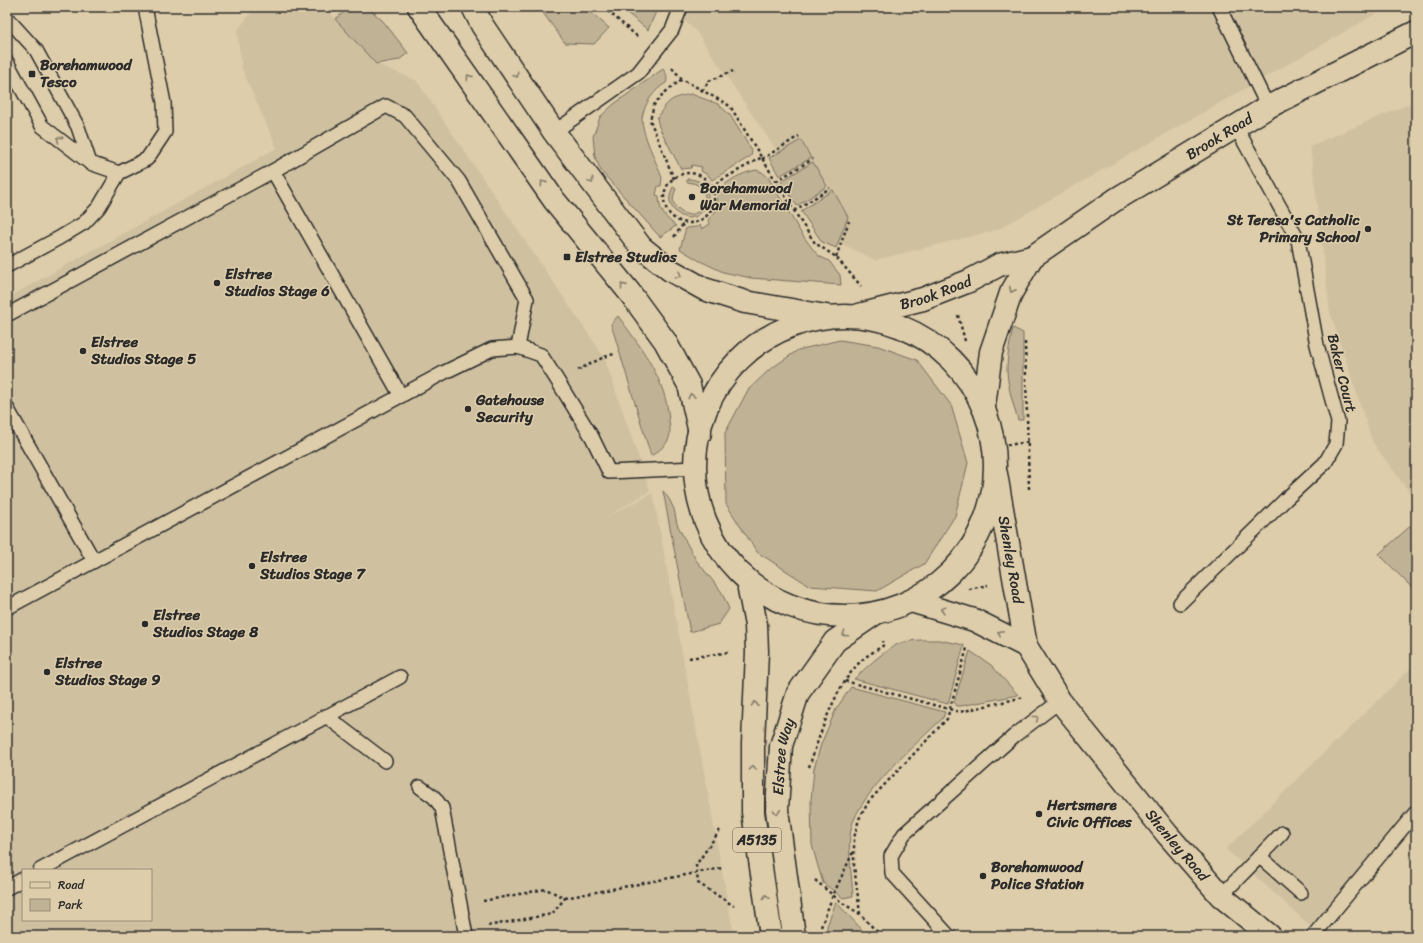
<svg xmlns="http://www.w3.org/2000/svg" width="1423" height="943" font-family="Sriracha,sans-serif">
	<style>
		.built { fill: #cfc0a0; fill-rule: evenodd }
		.green { fill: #c0b295; stroke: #766e60 }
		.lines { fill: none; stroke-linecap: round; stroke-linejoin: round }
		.lane-casing { stroke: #2b2b2b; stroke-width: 16 }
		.secondary-casing { stroke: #2b2b2b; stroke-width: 25 }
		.primary-casing { stroke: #2b2b2b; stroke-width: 25 }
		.path { stroke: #2b2b2b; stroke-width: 2.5; stroke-dasharray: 3 3; stroke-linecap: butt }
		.lane { stroke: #decdaa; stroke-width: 13 }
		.secondary { stroke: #decdaa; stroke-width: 22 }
		.primary { stroke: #decdaa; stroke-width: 22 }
		.oneway { stroke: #847c6a }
		.poi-dot { fill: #2b2b2b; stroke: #decdaa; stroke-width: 1.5 }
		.labels { text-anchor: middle; stroke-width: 3; stroke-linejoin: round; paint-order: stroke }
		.shield { fill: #decdaa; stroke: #615c51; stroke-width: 1 }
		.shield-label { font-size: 14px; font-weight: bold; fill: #2b2b2b }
		.poi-label { font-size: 15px; font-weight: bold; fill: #2b2b2b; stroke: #decdaa; text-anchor: start }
		.street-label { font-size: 15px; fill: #2b2b2b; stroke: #decdaa }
	</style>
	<rect width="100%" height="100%" fill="#decdaa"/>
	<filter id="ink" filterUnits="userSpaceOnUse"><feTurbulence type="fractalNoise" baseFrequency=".025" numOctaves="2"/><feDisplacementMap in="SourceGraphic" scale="8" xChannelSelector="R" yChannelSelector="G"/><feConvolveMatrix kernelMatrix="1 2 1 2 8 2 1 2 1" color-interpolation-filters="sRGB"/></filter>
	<g filter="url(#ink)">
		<g class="built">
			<path d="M255 7H325L376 64 416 80 604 357 650 491 605 518 653 493 734 936H7V298L277 148 242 69 237 31ZM23 870H151V920H23Z"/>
			<polygon points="669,7 1388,7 997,230 875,260 838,242 696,31"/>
			<polygon points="1416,101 1416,501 1373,443 1330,312 1310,146"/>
			<polygon points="1416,663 1416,826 1323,936 1321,936 1226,849"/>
		</g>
		<g class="green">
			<polygon points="351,7 367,7 383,21 408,53 399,60 376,64 335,19"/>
			<polygon points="542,7 585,7 609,28 594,44 565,43 541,10"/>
			<polygon points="620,7 658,7 648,30"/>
			<path d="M663 69C667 74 668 77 666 83 654 90 644 104 642 118 641 132 657 163 662 178L661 186H658L656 195 659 196C659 211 665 217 676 226L660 237 601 171 595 157 593 137 600 117 614 104Z"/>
			<path d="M691 94 718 104 730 115 752 151 751 156 712 180 708 175 701 171 702 167 692 165 691 168 681 169 659 127 657 118C668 100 671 98 691 94Z"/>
			<polygon points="801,140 811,158 779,176 769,158"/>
			<polygon points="813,162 827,186 797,206 781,181"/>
			<path d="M756 170 762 172 768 177 801 233 812 248 819 256 829 261 840 275 841 285 751 278 723 272 700 261 680 249 686 228 697 227 700 225 702 229 710 224 708 220 716 211 718 190C731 179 739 174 756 170Z"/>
			<path d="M687 179C728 179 701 239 674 210 668 203 669 195 673 187L676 189C673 196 671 203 678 209 699 230 722 185 687 182Z"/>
			<polygon points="833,190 848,217 836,248 822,242 801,211"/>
			<path d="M618 316C641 347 667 381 669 421 670 428 671 437 667 442 663 448 657 452 651 456L611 324Z"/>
			<path d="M1013 328 1023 333V420H1018C1013 404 1008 388 1007 371 1007 356 1010 342 1013 328Z"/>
			<polygon points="840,340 878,346 917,360 951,405 968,463 955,516 924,564 877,591 810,586 757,552 726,504 725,433 748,390 769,370 798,350"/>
			<polygon points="663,491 669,499 674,509 677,524 686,542 696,560 721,591 729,609 719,624 690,632"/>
			<polygon points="1416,521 1416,592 1379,554"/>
			<path d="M939 640 964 645 948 704 854 679C867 667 880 654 896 645 908 639 926 640 939 640Z"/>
			<polygon points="970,651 991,665 1018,695 961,706 957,706 954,702"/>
			<path d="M851 687 945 712 943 718C916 744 859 793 851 829 847 847 852 877 853 896L843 898 823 883 817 863 812 845 811 800 814 769 821 744 836 709Z"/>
			<polygon points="836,902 868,936 828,936 827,926"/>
		</g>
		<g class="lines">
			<defs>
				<g id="lane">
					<polyline points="1219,7 1268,107"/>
					<polyline points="7,18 36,50 78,127 90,163"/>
					<polyline points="7,62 42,126 90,163 119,173"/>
					<polyline points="554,132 638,73 672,30 681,7"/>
					<polyline points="7,266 59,238 84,223 99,207 119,173 147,159 165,132 164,103 145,7"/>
					<polyline points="7,315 273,171"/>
					<polyline points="401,396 273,171 386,106 405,116 459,181 527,299 518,347"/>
					<polyline points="7,408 94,561"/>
					<polyline points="1180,603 1286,499 1325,463 1336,444 1338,422 1317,345 1298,240 1236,127"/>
					<polyline points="7,608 445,372 492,349 518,347 541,355 557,380 592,437 609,472 695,468"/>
					<polyline points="326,716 385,761"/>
					<polyline points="420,787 434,797 442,808 466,936"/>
					<polyline points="1259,856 1301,893"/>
					<polyline points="40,870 400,677"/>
					<polyline points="7,888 23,879"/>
					<polyline points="1221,896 1282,833"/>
					<polyline points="949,936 892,873 891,856 904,834 1014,736 1060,701"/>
					<polyline points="1313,936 1416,812"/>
				</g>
				<g id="secondary">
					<polyline points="419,7 554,200 630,293 665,341 689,385 700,433"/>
					<polyline points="473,7 482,25 554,132 641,247 670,270 704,289 745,302 826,316"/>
					<path id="s1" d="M859 315 923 299 969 281 999 265 1032 257 1115 200 1268 107 1416 32"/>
					<polyline points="984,406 991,352 1011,293 1032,257"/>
					<path id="s2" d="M996 474 1026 646 1060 701 1167 834 1221 896 1270 936"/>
					<polyline points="911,601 974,620 1026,646"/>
				</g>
				<g id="primary">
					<circle cx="845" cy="466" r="150"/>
					<polyline points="749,589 756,625 757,652 753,743 753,812 771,936"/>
					<path id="s3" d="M794 936 777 810 781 746 798 693 835 641 876 613"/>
				</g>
			</defs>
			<use href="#lane" class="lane-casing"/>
			<use href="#secondary" class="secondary-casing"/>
			<use href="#primary" class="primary-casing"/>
			<g class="path">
				<polyline points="603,7 638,37"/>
				<polyline points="672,68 682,79 730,106 801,222 815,243 836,257 861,286"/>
				<polyline points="702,91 709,81 733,71"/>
				<polyline points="762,159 799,136"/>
				<circle cx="689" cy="198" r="25"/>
				<polyline points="674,179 650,120 654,105 663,94 682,79"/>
				<polyline points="776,181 813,159"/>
				<polyline points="711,186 762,157"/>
				<polyline points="794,211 830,188"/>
				<polyline points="674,237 684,223"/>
				<polyline points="836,257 849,221"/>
				<polyline points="958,315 965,341"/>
				<polyline points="1025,342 1029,489"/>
				<polyline points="578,370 604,357 614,354"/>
				<polyline points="1001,446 1028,442"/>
				<polyline points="969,589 988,585"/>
				<polyline points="689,658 730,652"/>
				<polyline points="845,681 960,712 1024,697"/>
				<path d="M809 767C820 734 835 686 861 661 867 655 877 650 884 645L883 641"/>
				<polyline points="720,830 696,865 698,883 734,906"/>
				<polyline points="815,880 841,902 860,914 881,936"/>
				<polyline points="565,898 722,868"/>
				<polyline points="483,901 546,889 565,898 552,914 487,926"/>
				<polyline points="860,914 854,865 854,838 859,819 869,801 947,719 967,648"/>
				<polyline points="821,927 833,895 853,852"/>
			</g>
			<use href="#lane" class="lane"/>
			<use href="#secondary" class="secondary"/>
			<use href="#primary" class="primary"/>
		</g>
		<defs><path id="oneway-chevron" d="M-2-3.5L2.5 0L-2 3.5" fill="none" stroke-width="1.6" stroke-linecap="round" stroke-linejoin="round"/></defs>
		<g class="oneway">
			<use href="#oneway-chevron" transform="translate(516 75) rotate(56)"/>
			<use href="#oneway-chevron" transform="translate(469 77) rotate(-125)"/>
			<use href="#oneway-chevron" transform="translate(59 139) rotate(-143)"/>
			<use href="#oneway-chevron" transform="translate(591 181) rotate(53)"/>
			<use href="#oneway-chevron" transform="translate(543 183) rotate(-125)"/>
			<use href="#oneway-chevron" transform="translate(679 275) rotate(29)"/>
			<use href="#oneway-chevron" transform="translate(623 286) rotate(-129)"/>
			<use href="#oneway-chevron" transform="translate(1012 290) rotate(117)"/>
			<use href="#oneway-chevron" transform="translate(691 396) rotate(-103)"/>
			<use href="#oneway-chevron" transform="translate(943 610) rotate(-165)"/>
			<use href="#oneway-chevron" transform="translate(1000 633) rotate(-154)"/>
			<use href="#oneway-chevron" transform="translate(845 634) rotate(146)"/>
			<use href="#oneway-chevron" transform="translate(755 704) rotate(-87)"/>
			<use href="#oneway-chevron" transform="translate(1036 718) rotate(-38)"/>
			<use href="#oneway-chevron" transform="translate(753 768) rotate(-90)"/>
			<use href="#oneway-chevron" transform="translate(777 812) rotate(86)"/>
			<use href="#oneway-chevron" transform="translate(766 897) rotate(-99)"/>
		</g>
	</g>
	<g class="poi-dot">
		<rect x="28" y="70" width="8" height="8" rx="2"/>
		<circle cx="692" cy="197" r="4"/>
		<circle cx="1368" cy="229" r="4"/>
		<rect x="563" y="253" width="8" height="8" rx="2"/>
		<circle cx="217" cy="283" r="4"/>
		<circle cx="83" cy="351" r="4"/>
		<circle cx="468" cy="409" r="4"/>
		<circle cx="252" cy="566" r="4"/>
		<circle cx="145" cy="624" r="4"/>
		<circle cx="47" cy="672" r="4"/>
		<circle cx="1039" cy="814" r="4"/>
		<circle cx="983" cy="876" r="4"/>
	</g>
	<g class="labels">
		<rect class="shield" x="733" y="828" width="48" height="24" rx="3"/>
		<g class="shield-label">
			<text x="757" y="845">A5135</text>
		</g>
		<g class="poi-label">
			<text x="40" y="70">Borehamwood<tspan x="40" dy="17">Tesco</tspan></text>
			<text x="700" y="193">Borehamwood<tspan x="700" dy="17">War Memorial</tspan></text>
			<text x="1360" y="225" text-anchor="end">St Teresa's Catholic<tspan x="1360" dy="17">Primary School</tspan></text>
			<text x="575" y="262">Elstree Studios</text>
			<text x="225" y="279">Elstree<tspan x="225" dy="17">Studios Stage 6</tspan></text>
			<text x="91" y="347">Elstree<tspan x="91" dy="17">Studios Stage 5</tspan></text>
			<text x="476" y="405">Gatehouse<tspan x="476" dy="17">Security</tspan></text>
			<text x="260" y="562">Elstree<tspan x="260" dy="17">Studios Stage 7</tspan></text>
			<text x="153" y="620">Elstree<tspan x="153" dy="17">Studios Stage 8</tspan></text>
			<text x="55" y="668">Elstree<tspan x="55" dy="17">Studios Stage 9</tspan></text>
			<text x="1047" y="810">Hertsmere<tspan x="1047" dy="17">Civic Offices</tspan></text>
			<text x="991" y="872">Borehamwood<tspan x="991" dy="17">Police Station</tspan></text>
		</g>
		<g class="street-label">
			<text dy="5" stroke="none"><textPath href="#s1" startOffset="406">Brook Road</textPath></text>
			<text dy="5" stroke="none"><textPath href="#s1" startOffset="80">Brook Road</textPath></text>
			<text transform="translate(1342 373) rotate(76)" y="5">Baker Court</text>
			<text dy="5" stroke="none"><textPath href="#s2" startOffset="87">Shenley Road</textPath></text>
			<text dy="5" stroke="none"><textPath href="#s3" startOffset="181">Elstree Way</textPath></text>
			<text dy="5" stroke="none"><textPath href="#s2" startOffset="425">Shenley Road</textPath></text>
		</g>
	</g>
	<rect width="1423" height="943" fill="none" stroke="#decdaa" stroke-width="24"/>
	<rect x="12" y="12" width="1399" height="919" fill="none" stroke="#2b2b2b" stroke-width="1.5" filter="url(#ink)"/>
	<rect x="22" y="869" width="130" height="52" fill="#decdaa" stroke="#968c77"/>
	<rect x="30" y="882" width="20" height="6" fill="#decdaa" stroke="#968c77"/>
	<text x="58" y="889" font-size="12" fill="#2b2b2b">Road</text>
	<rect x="30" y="899" width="20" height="12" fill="#c0b295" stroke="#968c77"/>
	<text x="58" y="909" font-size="12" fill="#2b2b2b">Park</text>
</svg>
